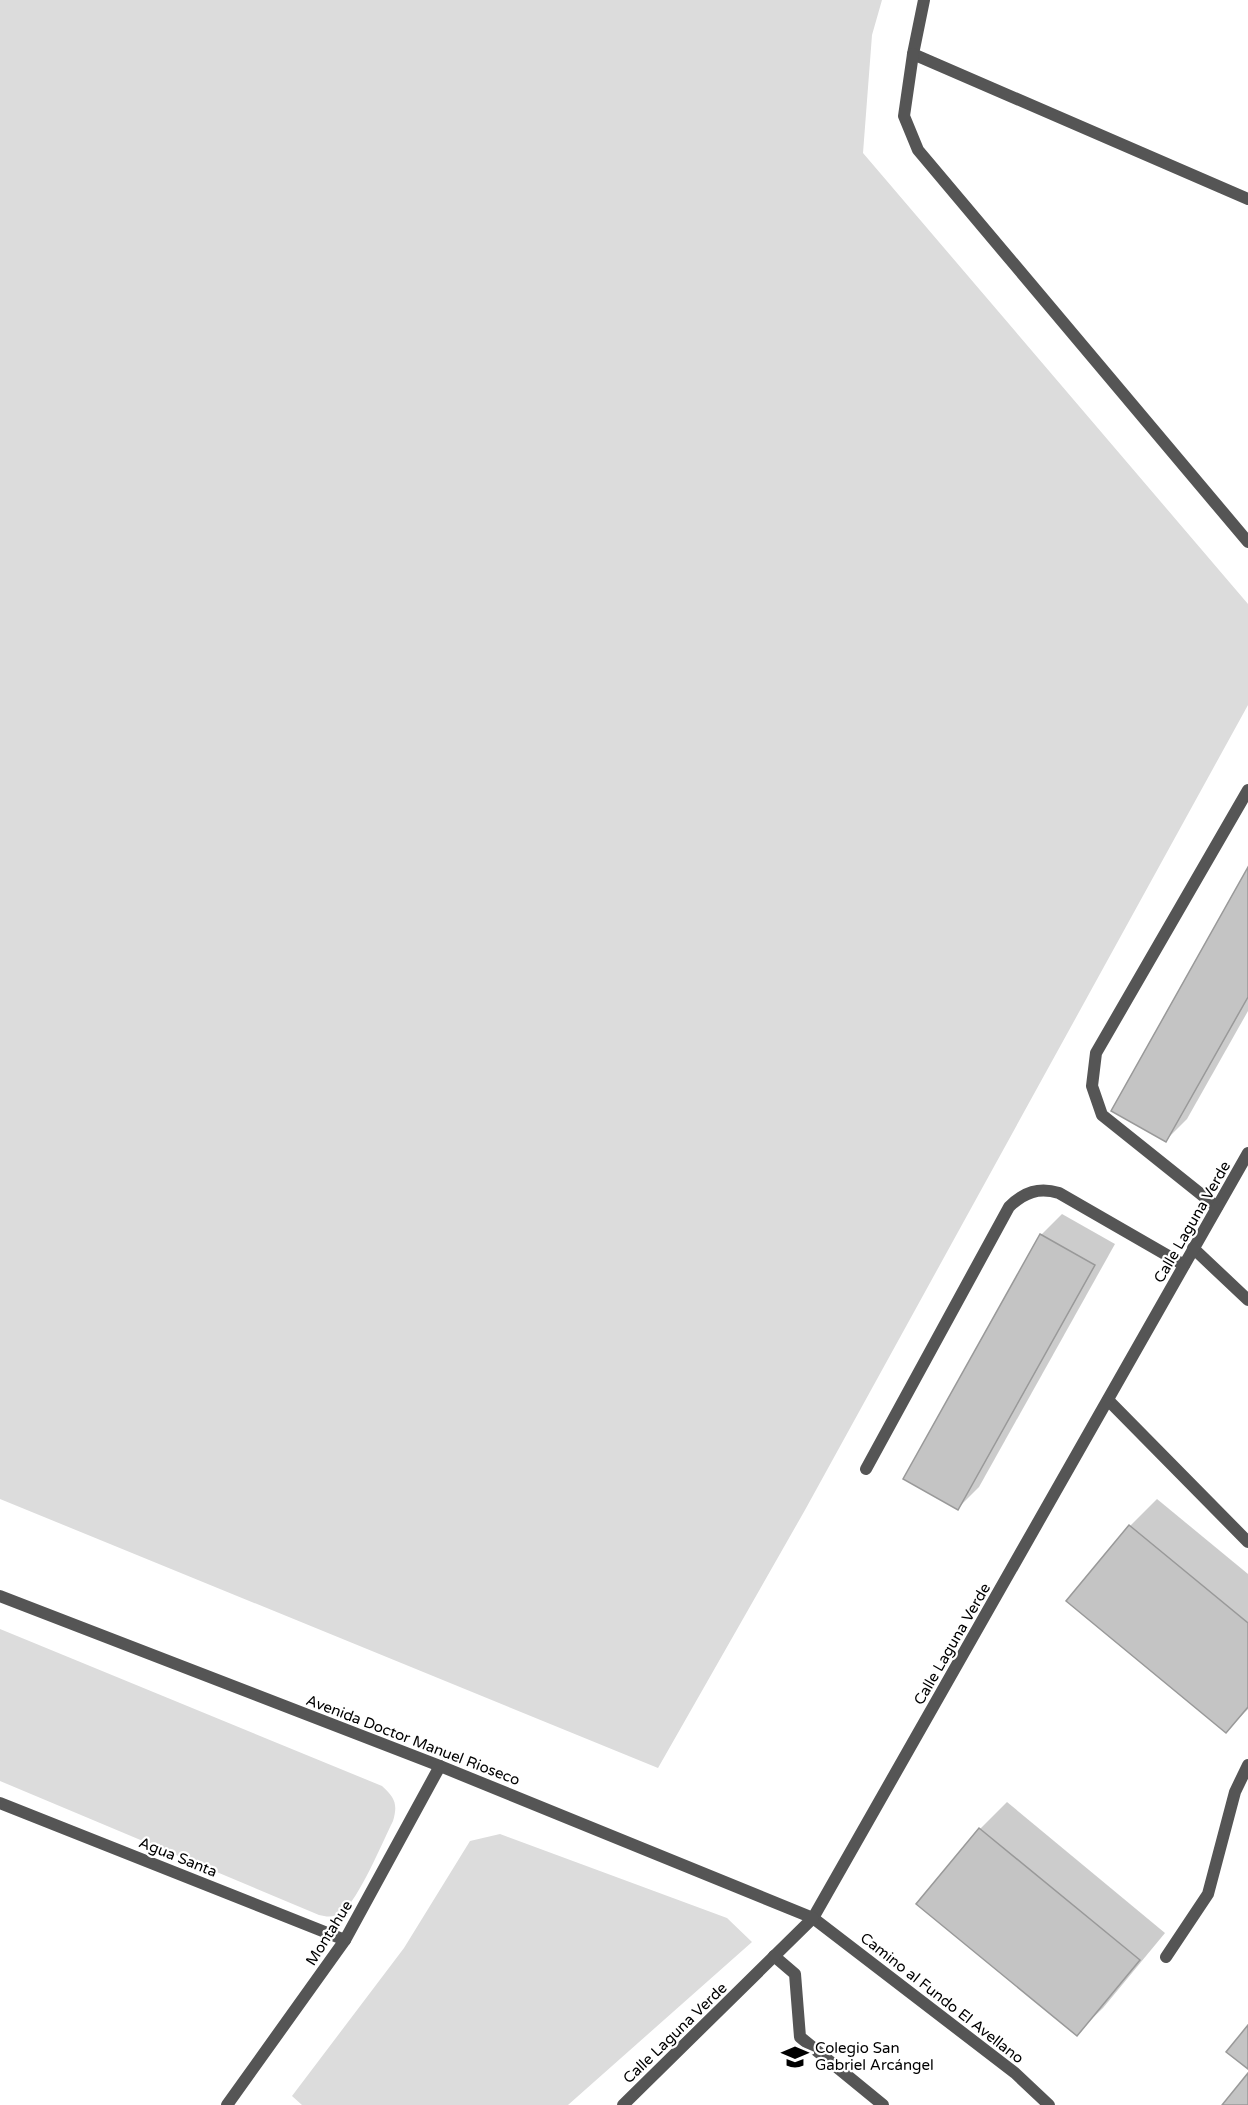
<svg xmlns="http://www.w3.org/2000/svg" width="1248" height="2105" font-family="'Varela Round',sans-serif">
	<style>
		.green { fill: #dcdcdc }
		.shadow { fill: #0003 }
		.building { fill: #c4c4c4; stroke: #999; stroke-width: 1.5 }
		.lines { fill: none; stroke-linecap: round; stroke-linejoin: round }
		.service { stroke: #555; stroke-width: 12 }
		.minor { stroke: #555; stroke-width: 12 }
		.tertiary { stroke: #555; stroke-width: 12 }
		.labels { text-anchor: middle; stroke-width: 4.5; stroke-linejoin: round; paint-order: stroke }
		.street-label { font-size: 15px; fill: #000; stroke: #fff }
		.poi-label { font-size: 15px; fill: #000; stroke: #fff; text-anchor: start }
	</style>
	<rect width="100%" height="100%" fill="#fff"/>
	<g class="green">
		<polygon points="0,0 882,0 872,35 863,153 1248,604 1248,705 805,1510 658,1768 0,1499"/>
		<path d="M0 1629 382 1786C395 1798 398 1804 393 1821 382 1843 359 1899 342 1912 334 1918 327 1917 319 1915L0 1781Z"/>
		<polygon points="500,1834 727,1918 752,1942 568,2105 302,2105 292,2096 404,1948 470,1841"/>
	</g>
	<g class="shadow">
		<polygon points="1248,870 1248,1011 1187,1119 1166,1140"/>
		<polygon points="1062,1214 1115,1244 979,1487 958,1508 1041,1235"/>
		<polygon points="1157,1499 1248,1574 1248,1709 1226,1731 1068,1600 1130,1526"/>
		<polygon points="1007,1802 1165,1933 1103,2008 1076,2034 918,1903 980,1829"/>
	</g>
	<g class="building">
		<polygon points="1248,867 1248,997 1166,1142 1111,1111"/>
		<polygon points="1040,1234 1095,1265 958,1510 903,1479"/>
		<polygon points="1129,1525 1248,1623 1248,1707 1226,1733 1066,1601"/>
		<polygon points="979,1828 1140,1960 1077,2036 916,1904"/>
		<polygon points="1248,2025 1248,2069 1226,2052"/>
		<polygon points="1248,2073 1248,2105 1222,2105"/>
	</g>
	<g class="lines">
		<g class="service">
			<polyline points="1217,1207 1102,1115 1092,1086 1096,1053 1248,790"/>
			<polyline points="1108,1400 1248,1542"/>
			<path d="M866 1469 1009 1207C1024 1192 1039 1187 1059 1193L1184 1265"/>
			<polyline points="774,1956 795,1974 800,2037 883,2105"/>
			<polyline points="1166,1957 1208,1894 1235,1792 1248,1765"/>
		</g>
		<g class="minor">
			<polyline points="924,0 913,54 1248,199"/>
			<polyline points="913,54 904,116 918,150 1248,542"/>
			<polyline points="1193,1248 1248,1300"/>
			<polyline points="0,1803 345,1940"/>
			<polyline points="227,2105 345,1940 440,1766"/>
			<polyline points="1049,2105 1015,2073 813,1918 1248,1153"/>
		</g>
		<polyline class="tertiary" points="0,1596 440,1766 813,1918 623,2105"/>
	</g>
	<defs>
		<symbol id="school-bare" viewBox="-9 -9 18 18"><path d="M0-5L7-2L0 1L-7-2ZM-4 1L0 2.5L4 1V4Q0 6-4 4Z" fill="#000" stroke="#fff" stroke-width="2.5" paint-order="stroke"/></symbol>
	</defs>
	<g fill-rule="evenodd">
		<use href="#school-bare" x="776" y="2038" width="38" height="38"/>
	</g>
	<g class="labels">
		<g class="street-label">
			<text transform="translate(1192 1222) rotate(-60)" y="5">Calle Laguna Verde</text>
			<text transform="translate(952 1644) rotate(-60)" y="5">Calle Laguna Verde</text>
			<text transform="translate(413 1740) rotate(21)" y="5">Avenida Doctor Manuel Rioseco</text>
			<text transform="translate(178 1857) rotate(22)" y="5">Agua Santa</text>
			<text transform="translate(329 1933) rotate(-58)" y="5">Montahue</text>
			<text transform="translate(942 1998) rotate(38)" y="5">Camino al Fundo El Avellano</text>
			<text transform="translate(675 2033) rotate(-44)" y="5">Calle Laguna Verde</text>
		</g>
		<g class="poi-label">
			<text x="815" y="2053">Colegio San<tspan x="815" dy="17">Gabriel Arcángel</tspan></text>
		</g>
	</g>
</svg>
